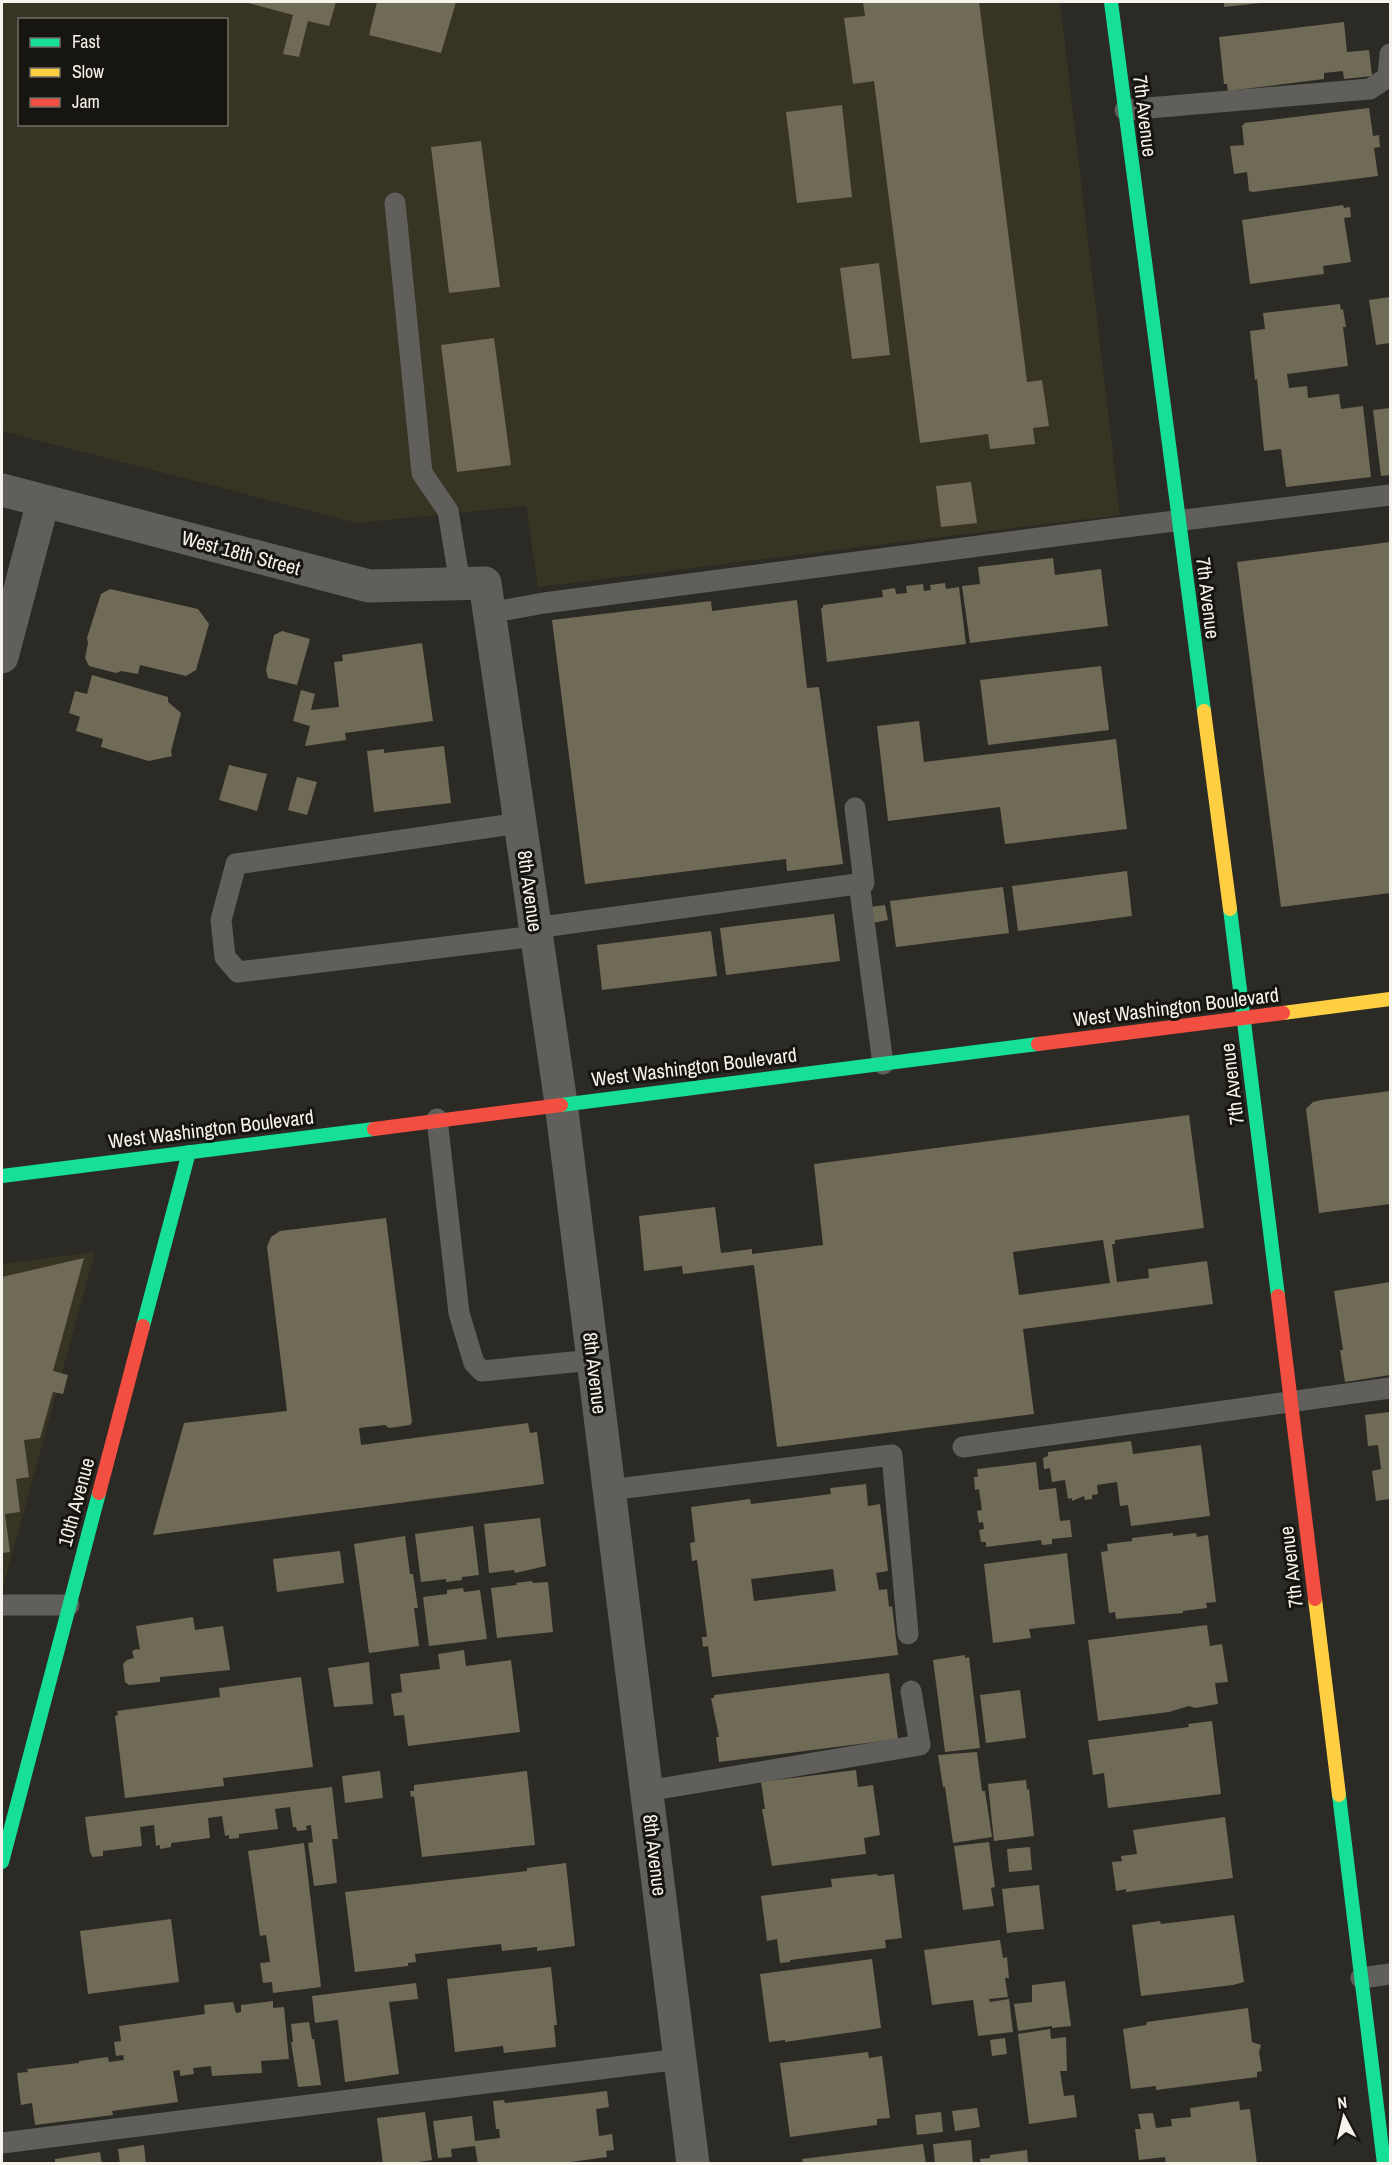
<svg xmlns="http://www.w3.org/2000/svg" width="1392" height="2165" font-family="'Archivo Narrow',sans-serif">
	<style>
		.built { fill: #383423; fill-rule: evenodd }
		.building { fill: #706b57; fill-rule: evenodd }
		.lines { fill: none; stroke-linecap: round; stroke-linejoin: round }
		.lane { stroke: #605f5b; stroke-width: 21 }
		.street { stroke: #605f5b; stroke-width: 33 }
		.fast { stroke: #16e098; stroke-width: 14 }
		.slow { stroke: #ffcf43; stroke-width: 14 }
		.jam { stroke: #f24e42; stroke-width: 14 }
		.labels { text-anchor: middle; stroke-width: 6; stroke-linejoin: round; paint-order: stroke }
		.street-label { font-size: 20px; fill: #f5f3eb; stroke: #16150f }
	</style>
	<rect width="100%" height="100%" fill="#2c2a24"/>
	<g class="built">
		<path d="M2 2H1060L1120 515 538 587 526 506 357 523 2 431ZM20 20H226V124H20Z"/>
		<polygon points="95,1252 2,1591 2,1264"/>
	</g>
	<g class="building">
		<polygon points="245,2 336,2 329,26 308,21 299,57 283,54 293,15"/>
		<polygon points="377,2 456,2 441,53 369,35"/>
		<polygon points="863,2 979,2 1027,382 1042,380 1049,426 1033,428 1035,444 990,449 988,434 920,443 874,81 853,84 844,18 865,16"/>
		<polygon points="1224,2 1260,2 1260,3 1224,7"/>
		<polygon points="1344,22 1347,52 1369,50 1372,76 1344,79 1343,71 1324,73 1324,79 1228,91 1227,84 1224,84 1219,37"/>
		<polygon points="842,105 852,197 797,203 786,112"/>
		<polygon points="1369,108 1373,136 1379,135 1380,147 1374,148 1378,176 1253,192 1249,191 1247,172 1234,174 1230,146 1244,145 1242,125 1244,125 1244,123"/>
		<polygon points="481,141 500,287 449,293 431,147"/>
		<polygon points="1343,205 1344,208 1350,207 1351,217 1344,218 1351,262 1323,266 1324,274 1250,284 1242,220"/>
		<polygon points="879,263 890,355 852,359 840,268"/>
		<polygon points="1390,297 1390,343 1376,345 1369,300"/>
		<polygon points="1340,304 1341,310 1343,309 1346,327 1343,327 1348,366 1287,374 1289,388 1307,386 1308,398 1339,394 1341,409 1363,406 1371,477 1286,487 1281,449 1264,451 1257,379 1255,380 1250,331 1265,329 1263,313"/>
		<polygon points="494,338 511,465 457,472 441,345"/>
		<polygon points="1390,408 1390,475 1381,476 1373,410"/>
		<polygon points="971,482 977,523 941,527 936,486"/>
		<polygon points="1390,542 1390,893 1281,907 1237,562"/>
		<polygon points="1053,558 1055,575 1101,569 1108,626 970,643 962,586 980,584 978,567"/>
		<polygon points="945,583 946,589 959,587 966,644 827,662 821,608 823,608 823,605 883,597 882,590 895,588 896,594 907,593 906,586 923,584 924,591 931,590 930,585"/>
		<polygon points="110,589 198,609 209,624 196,670 186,676 140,665 138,674 121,671 116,673 89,666 85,658 88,643 87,638 101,594"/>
		<polygon points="797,600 807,688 819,687 843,864 787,871 786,859 585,884 552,620 711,601 712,611"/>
		<polygon points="282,631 310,639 297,685 268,678 266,670 274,635"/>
		<polygon points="422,643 433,721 345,733 346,740 305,746 310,726 293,721 301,690 315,694 311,710 339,707 334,662 343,661 342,655"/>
		<polygon points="1101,666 1109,730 988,745 980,680"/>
		<polygon points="92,675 168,697 168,702 181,713 171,751 172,756 149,761 101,747 103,739 76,731 80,717 69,713 75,691 87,694"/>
		<polygon points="919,721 924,762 1116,739 1127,829 1005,844 1000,807 888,821 877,726"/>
		<polygon points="444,746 451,803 374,812 367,751 384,749 384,753"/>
		<polygon points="229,765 267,774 257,811 219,800"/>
		<polygon points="297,777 317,782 307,815 288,810"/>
		<polygon points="1127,871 1132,916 1018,931 1012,886"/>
		<polygon points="1003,887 1009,933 896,947 890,901"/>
		<polygon points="885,905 888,920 872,923 870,907"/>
		<polygon points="834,914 840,961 726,975 720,928"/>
		<polygon points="711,931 717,976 602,990 597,945"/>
		<polygon points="1390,1091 1390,1204 1319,1213 1306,1109 1313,1102 1321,1100"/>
		<path d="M1189 1115 1204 1228 1115 1240V1244H1112L1117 1282 1149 1278 1148 1269 1207 1261 1213 1304 1023 1329 1034 1414 777 1447 754 1265 683 1274 682 1266 644 1271 639 1216 715 1207 721 1253 752 1249V1254L823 1245 814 1164ZM1103 1240 1110 1283 1019 1295 1013 1252Z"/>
		<polygon points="386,1218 412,1422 410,1425 389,1428 385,1425 359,1428 361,1445 528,1423 530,1433 537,1432 544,1484 153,1535 184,1423 287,1411 267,1247 271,1237 280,1231"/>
		<polygon points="84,1258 53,1371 68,1375 63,1394 53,1392 40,1438 24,1440 29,1477 16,1479 20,1512 5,1514 10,1552 2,1553 2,1277"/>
		<polygon points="1390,1282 1390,1375 1345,1382 1340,1350 1343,1350 1334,1291"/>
		<polygon points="1390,1412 1390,1499 1376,1501 1372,1471 1381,1469 1378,1445 1368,1446 1365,1415"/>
		<polygon points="1131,1441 1133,1454 1201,1445 1210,1516 1131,1526 1128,1505 1120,1506 1117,1482 1097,1485 1098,1494 1092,1495 1092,1499 1085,1500 1084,1496 1072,1501 1072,1498 1068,1499 1065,1480 1052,1482 1050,1468 1044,1469 1043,1458 1048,1456 1048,1452"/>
		<polygon points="1036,1462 1039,1490 1056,1488 1060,1521 1070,1520 1072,1537 1052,1539 1052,1544 1042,1545 1041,1540 986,1547 986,1542 981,1542 979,1530 984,1529 983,1522 979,1523 977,1511 982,1510 979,1489 975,1490 974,1477 978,1477 977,1469"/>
		<path d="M866 1484 868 1506 880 1504 888 1571 876 1573 879 1590 887 1589 889 1607 892 1606 898 1655 712 1677 708 1646 703 1647 702 1637H707L697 1560 692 1561 690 1543 695 1542 691 1507 750 1499 751 1504 831 1494 830 1488ZM833 1569 836 1591 754 1601 751 1579Z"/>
		<polygon points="540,1518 546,1566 515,1573 514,1570 489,1573 484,1524"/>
		<polygon points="473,1526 479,1575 462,1577 462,1580 446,1582 446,1579 421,1582 415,1534"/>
		<polygon points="1173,1533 1173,1536 1196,1533 1197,1537 1208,1535 1216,1602 1206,1603 1207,1608 1183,1611 1183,1613 1116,1619 1115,1612 1109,1613 1101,1552 1108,1551 1107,1544 1132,1541 1132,1538"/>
		<polygon points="405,1536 410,1574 413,1574 418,1608 414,1608 419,1646 369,1653 354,1544"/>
		<polygon points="340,1551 344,1583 277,1592 273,1559"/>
		<polygon points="1067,1553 1075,1624 1029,1629 1031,1638 993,1643 984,1564"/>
		<polygon points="532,1581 533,1583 548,1582 553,1632 497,1638 491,1588 517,1585 516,1583"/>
		<polygon points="463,1588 464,1592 480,1590 487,1639 429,1646 423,1597 447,1594 447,1590"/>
		<polygon points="193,1617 195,1630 223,1626 230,1670 160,1677 160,1682 129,1685 125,1682 123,1664 127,1660 134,1658 132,1651 137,1649 140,1650 136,1626"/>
		<polygon points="1207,1625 1210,1646 1222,1644 1228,1682 1215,1683 1218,1704 1195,1708 1189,1706 1169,1712 1098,1721 1088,1640"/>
		<polygon points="464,1650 466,1666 511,1660 520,1732 408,1746 404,1715 394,1716 391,1694 402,1692 400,1674 440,1669 438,1654"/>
		<polygon points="965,1655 965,1658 969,1657 980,1748 945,1752 933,1660"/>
		<polygon points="369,1662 373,1704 334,1707 328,1668"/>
		<polygon points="889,1673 898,1739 719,1762 716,1737 719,1737 711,1698 714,1698 714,1695"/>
		<polygon points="301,1677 313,1767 223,1778 224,1786 125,1798 115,1716 118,1715 117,1711 220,1697 219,1688"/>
		<polygon points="1020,1690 1026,1738 986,1743 980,1695"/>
		<polygon points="1212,1721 1221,1794 1108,1808 1104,1773 1093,1775 1088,1740 1189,1727 1188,1724"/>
		<polygon points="977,1752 982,1791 985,1791 992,1837 953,1843 945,1787 943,1787 938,1755"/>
		<polygon points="856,1770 858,1787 873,1785 880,1835 864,1838 866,1854 772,1866 762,1809 765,1809 761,1782"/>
		<polygon points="380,1771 383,1798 345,1803 342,1776"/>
		<polygon points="527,1771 535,1845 422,1857 414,1796 411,1797 410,1791 414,1791 414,1785"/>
		<polygon points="1026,1780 1027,1790 1029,1789 1034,1836 994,1841 988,1784"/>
		<polygon points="332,1787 338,1839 332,1839 337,1883 314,1886 308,1843 313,1842 311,1825 306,1826 307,1830 297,1831 296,1827 293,1827 290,1807 275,1809 278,1829 239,1834 239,1838 229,1839 229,1835 225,1836 222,1816 208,1818 210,1838 171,1843 171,1847 160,1849 160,1845 156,1846 154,1825 140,1827 142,1846 103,1851 103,1856 92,1857 91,1853 90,1853 85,1817"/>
		<polygon points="1225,1817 1233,1878 1126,1892 1126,1889 1116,1891 1112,1862 1122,1861 1121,1856 1137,1854 1133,1830"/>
		<polygon points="989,1842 995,1887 991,1888 994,1906 963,1910 954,1846"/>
		<polygon points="304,1843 321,1987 273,1993 272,1982 263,1983 260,1963 270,1962 266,1935 260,1936 248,1851"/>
		<polygon points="1030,1847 1032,1870 1009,1872 1007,1849"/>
		<polygon points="566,1863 575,1946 537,1951 537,1947 502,1951 501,1944 415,1954 416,1962 408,1963 408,1966 355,1972 345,1892 527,1871 527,1868"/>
		<polygon points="877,1874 878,1876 894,1874 902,1938 885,1940 886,1948 790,1960 790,1962 780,1963 777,1939 767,1941 761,1896 832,1887 831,1879"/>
		<polygon points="1039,1885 1044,1929 1007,1933 1002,1889"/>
		<polygon points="1234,1915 1244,1982 1233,1985 1141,1996 1132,1925 1160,1921 1161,1924"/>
		<polygon points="171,1919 179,1982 88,1994 80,1931"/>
		<polygon points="1000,1940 1003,1958 1007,1957 1009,1978 1005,1978 1008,1997 989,1999 990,2002 1009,1999 1013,2032 978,2036 973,2000 932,2005 924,1950"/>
		<polygon points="872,1959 881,2028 785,2042 785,2040 769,2042 760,1974"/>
		<polygon points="551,1967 557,2025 554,2025 556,2047 504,2053 503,2046 455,2052 447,1979"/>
		<polygon points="1065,1981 1071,2026 1052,2028 1052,2026 1018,2031 1014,2004 1032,2002 1032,1985"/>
		<polygon points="416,1983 418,1999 389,2002 399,2074 345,2082 338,2020 315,2023 312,1996"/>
		<polygon points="273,2001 273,2008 284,2007 289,2059 261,2061 262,2073 212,2076 211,2066 193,2068 194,2074 180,2076 180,2070 173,2071 178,2102 112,2111 113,2115 35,2125 32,2103 21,2105 17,2073 28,2072 27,2069 79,2063 79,2061 108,2057 109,2062 124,2060 123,2055 116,2056 114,2042 121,2041 119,2026 205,2014 204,2005 233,2002 236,2013 241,2012 241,2005"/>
		<polygon points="1248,2008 1252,2042 1261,2045 1259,2052 1262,2071 1257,2072 1257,2077 1156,2090 1156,2086 1131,2089 1123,2029 1146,2025 1147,2022"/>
		<polygon points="309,2022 312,2039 314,2039 321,2085 298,2087 291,2042 293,2042 291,2024"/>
		<polygon points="1050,2029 1051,2039 1066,2037 1067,2071 1060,2071 1064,2096 1074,2095 1077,2117 1029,2124 1018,2034"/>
		<polygon points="1005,2038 1007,2054 992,2056 990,2040"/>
		<polygon points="868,2052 869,2058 882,2056 890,2118 877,2119 877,2125 790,2137 780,2063"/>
		<polygon points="607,2091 609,2107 596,2109 599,2136 612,2134 614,2150 606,2151 607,2157 556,2164 478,2164 475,2146 451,2149 452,2157 438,2158 433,2121 472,2116 475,2141 500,2138 499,2129 496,2129 493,2101 504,2100 505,2103"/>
		<polygon points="1239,2101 1240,2110 1250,2109 1257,2164 1166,2164 1165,2157 1139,2160 1135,2129 1141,2129 1138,2114 1153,2113 1156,2128 1172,2126 1171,2119 1191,2117 1190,2108"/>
		<polygon points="977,2108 980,2127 955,2131 952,2111"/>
		<polygon points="425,2112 432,2160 405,2164 383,2164 377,2118"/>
		<polygon points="941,2112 943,2132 917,2135 915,2115"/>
		<polygon points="971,2140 973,2164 935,2164 933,2144"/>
		<polygon points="923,2144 926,2164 803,2164 802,2159"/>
		<polygon points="144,2145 146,2164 120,2164 118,2149"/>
		<polygon points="1027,2150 1028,2164 981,2164 980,2159 990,2158 990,2155"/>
		<polygon points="100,2152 102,2164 55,2164 55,2159"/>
	</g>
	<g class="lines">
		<g class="lane">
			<polyline points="1125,110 1370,89 1388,77 1390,54"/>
			<polyline points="395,203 422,473 448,511 460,584"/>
			<polyline points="489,613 544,603 1109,529 1390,495"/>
			<polyline points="520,823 236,864 221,920 225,957 238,972 536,936"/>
			<polyline points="859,883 883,1064"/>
			<polyline points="535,928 864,883 855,808"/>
			<polyline points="437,1119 459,1313 474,1363 482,1371 593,1360"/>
			<polyline points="963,1447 1390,1388"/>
			<polyline points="609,1490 892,1455 908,1634"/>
			<polyline points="2,1605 69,1605"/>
			<polyline points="647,1791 920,1745 911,1691"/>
			<polyline points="1361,1978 1390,1974"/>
			<polyline points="2,2143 680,2059"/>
		</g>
		<g class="street">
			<polyline points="2,490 369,586 485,583 561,1103 693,2164"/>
			<polyline points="2,657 43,502"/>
		</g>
		<g class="fast">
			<polyline points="1111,2 1204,711"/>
			<polyline points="1230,909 1278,1296"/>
			<polyline points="561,1105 1038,1044"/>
			<polyline points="2,1176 374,1129"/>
			<polyline points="143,1326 189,1152"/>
			<polyline points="1339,1795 1384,2164"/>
			<polyline points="2,1862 99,1493"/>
		</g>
		<g class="slow">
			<polyline points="1204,711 1230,909"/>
			<polyline points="1283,1013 1390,999"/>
			<polyline points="1315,1599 1339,1795"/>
		</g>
		<g class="jam">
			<polyline points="1038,1044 1283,1013"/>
			<polyline points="374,1129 561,1105"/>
			<polyline points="1278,1296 1315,1599"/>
			<polyline points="99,1493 143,1326"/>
		</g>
	</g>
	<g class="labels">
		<g class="street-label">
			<text transform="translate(1145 116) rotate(83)" y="7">7th Avenue</text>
			<text transform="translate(241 553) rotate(15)" y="7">West 18th Street</text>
			<text transform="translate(1208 598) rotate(83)" y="7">7th Avenue</text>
			<text transform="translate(530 891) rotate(82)" y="7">8th Avenue</text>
			<text transform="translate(1176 1007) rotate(-7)" y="7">West Washington Boulevard</text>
			<text transform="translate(694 1067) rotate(-7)" y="7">West Washington Boulevard</text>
			<text transform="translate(1232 1084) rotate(-97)" y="7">7th Avenue</text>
			<text transform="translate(211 1129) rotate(-7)" y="7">West Washington Boulevard</text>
			<text transform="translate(595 1373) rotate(83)" y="7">8th Avenue</text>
			<text transform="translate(76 1502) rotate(-75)" y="7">10th Avenue</text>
			<text transform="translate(1291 1567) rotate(-97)" y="7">7th Avenue</text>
			<text transform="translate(655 1855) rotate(83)" y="7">8th Avenue</text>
		</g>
	</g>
	<rect width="1392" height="2165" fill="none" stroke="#f5f3eb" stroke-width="6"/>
	<rect x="18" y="18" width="210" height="108" fill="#16150f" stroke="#6f6e67" stroke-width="1.5"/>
	<rect x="30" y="38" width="30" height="9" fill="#16e098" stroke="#6f6e67" stroke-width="1.5"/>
	<text x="72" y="48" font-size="18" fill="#f5f3eb">Fast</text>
	<rect x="30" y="68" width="30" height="9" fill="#ffcf43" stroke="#6f6e67" stroke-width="1.5"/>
	<text x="72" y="78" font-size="18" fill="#f5f3eb">Slow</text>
	<rect x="30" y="98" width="30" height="9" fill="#f24e42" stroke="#6f6e67" stroke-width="1.5"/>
	<text x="72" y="108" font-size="18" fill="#f5f3eb">Jam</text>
	<g transform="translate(1344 2117) rotate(353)" stroke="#16150f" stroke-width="4.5" paint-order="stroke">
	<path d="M0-4.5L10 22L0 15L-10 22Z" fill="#f5f3eb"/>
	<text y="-9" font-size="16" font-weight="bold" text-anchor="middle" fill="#f5f3eb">N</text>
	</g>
</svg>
